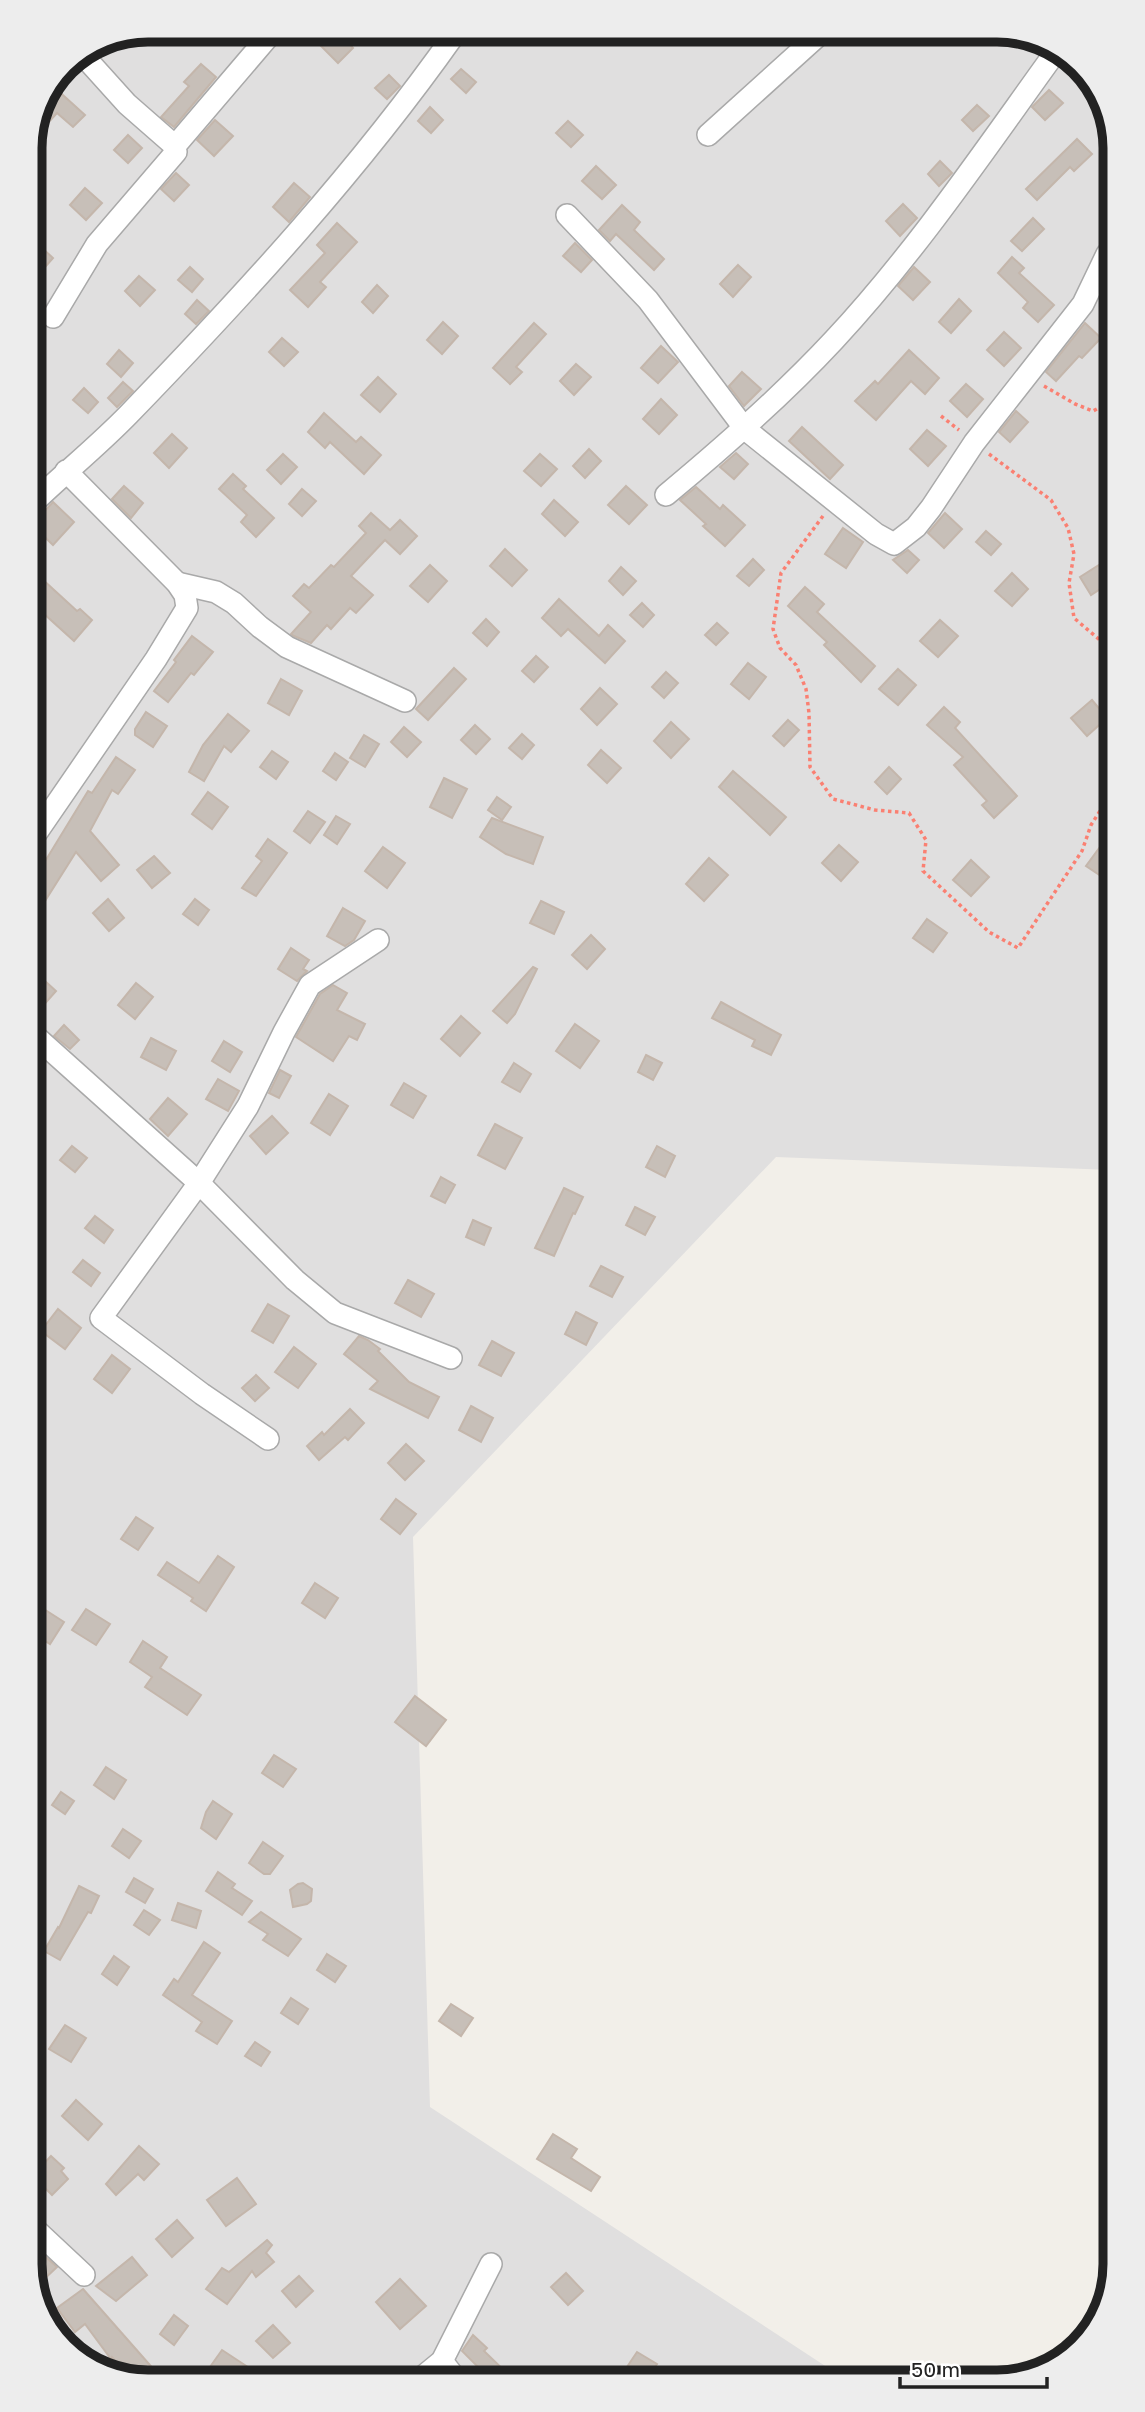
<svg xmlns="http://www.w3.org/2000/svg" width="1145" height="2412" font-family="'Golos Text',sans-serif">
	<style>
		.residential { fill: #e0dfdf }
		.forest { fill: #add19e }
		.building { fill: #c7bfb8; stroke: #c4b6ab; stroke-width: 2 }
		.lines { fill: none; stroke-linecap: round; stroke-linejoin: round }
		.street-casing { stroke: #a9a9a9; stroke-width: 24 }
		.path { stroke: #fa8072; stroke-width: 3.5; stroke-dasharray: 3.5 3.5; stroke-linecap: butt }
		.street { stroke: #fff; stroke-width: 21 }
		.rim { fill: none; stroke: #222; stroke-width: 9 }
	</style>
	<rect width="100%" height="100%" fill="#f2efe9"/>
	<polygon class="residential" points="1005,30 1069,54 1106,103 1111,1170 776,1157 413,1537 430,2107 839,2375 141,2382 82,2362 39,2309 30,141 65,64 103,39"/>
	<polygon class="forest" points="31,371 43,380 31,444"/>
	<g class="building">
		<polygon points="342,36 353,48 338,63 312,37"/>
		<polygon points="201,64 216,77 174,127 161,117 189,86 184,82"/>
		<polygon points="461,69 476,82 466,93 451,79"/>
		<polygon points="389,75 400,86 387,99 375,88"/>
		<polygon points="54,87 85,115 73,127 57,113 35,137 32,136"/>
		<polygon points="1049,90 1063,103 1045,120 1032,107"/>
		<polygon points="977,105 989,116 973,131 962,120"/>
		<polygon points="430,107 443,120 431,133 418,121"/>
		<polygon points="215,120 233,136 214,156 197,140"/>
		<polygon points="568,121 583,135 571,147 556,133"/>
		<polygon points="128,135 142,148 128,163 114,150"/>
		<polygon points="1077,139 1092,154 1074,171 1070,167 1037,200 1026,189"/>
		<polygon points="940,161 952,173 939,186 928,174"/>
		<polygon points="596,166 616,185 602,199 582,181"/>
		<polygon points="176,173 189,185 174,201 161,189"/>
		<polygon points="294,183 310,197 289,222 273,207"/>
		<polygon points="85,188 102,203 86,220 70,205"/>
		<polygon points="903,204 917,218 900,236 886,221"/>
		<polygon points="622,205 640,222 634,230 664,259 654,270 616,234 610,241 599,230"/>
		<polygon points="1033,218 1044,229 1022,251 1011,241"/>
		<polygon points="337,223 357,242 320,282 326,287 308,307 290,290 325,253 317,245"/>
		<polygon points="30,237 53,258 31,283"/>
		<polygon points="575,243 592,260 581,272 563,256"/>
		<polygon points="1012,257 1024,268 1019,273 1054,305 1038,322 1023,308 1028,302 998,273"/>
		<polygon points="738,265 751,277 733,297 720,284"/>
		<polygon points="190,267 203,279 192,292 178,280"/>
		<polygon points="914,267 930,282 913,300 898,286"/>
		<polygon points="139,276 155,290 140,306 125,291"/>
		<polygon points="377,285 388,296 373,313 362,302"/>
		<polygon points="959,299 971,311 951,333 939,322"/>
		<polygon points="197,300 209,311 196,324 185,314"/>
		<polygon points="443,322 458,336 442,354 427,340"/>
		<polygon points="534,323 546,334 516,367 522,372 510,384 493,368"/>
		<polygon points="1085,323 1101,338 1082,358 1079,356 1056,381 1046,372"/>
		<polygon points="1004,332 1021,348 1004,366 987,350"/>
		<polygon points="282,338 298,352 284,366 269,352"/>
		<polygon points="661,346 678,362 658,383 641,368"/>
		<polygon points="119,350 133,363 121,377 107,364"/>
		<polygon points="909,350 939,378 925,394 911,381 876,420 855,401 875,381 878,384"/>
		<polygon points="576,364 591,377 574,395 560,381"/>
		<polygon points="742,372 761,389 744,406 729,386"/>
		<polygon points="378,377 396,394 380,412 361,395"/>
		<polygon points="123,382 133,391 117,407 108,398"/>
		<polygon points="966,384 983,399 967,417 950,401"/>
		<polygon points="84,388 98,402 88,413 73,400"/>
		<polygon points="661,399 677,415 659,434 643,419"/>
		<polygon points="1016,411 1028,422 1010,442 999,432"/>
		<polygon points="324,413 356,442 361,437 381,455 364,474 330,442 325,448 308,432"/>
		<polygon points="802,427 843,465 830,479 789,441"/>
		<polygon points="927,430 946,446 928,466 910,449"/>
		<polygon points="172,434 187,448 169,468 154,453"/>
		<polygon points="589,449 601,461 585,478 573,466"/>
		<polygon points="736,453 748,464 734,479 720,467"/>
		<polygon points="283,454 297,467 281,484 267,470"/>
		<polygon points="540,454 557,469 541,486 524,471"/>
		<polygon points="233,474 246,486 243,489 274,518 256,537 241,522 247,515 219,489"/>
		<polygon points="124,486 143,503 131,518 112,499"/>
		<polygon points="626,486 647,505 629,524 608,505"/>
		<polygon points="696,487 720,509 723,505 745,525 725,546 703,526 706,524 680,500"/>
		<polygon points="302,489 316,501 302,516 289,504"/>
		<polygon points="554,500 578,522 565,536 542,514"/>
		<polygon points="53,502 74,522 53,545 32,525"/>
		<polygon points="371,513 390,530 400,520 417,536 400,554 385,540 351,576 373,595 356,613 350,608 331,629 327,625 311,643 294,636 291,634 311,612 293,596 304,584 309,588 331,565 334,567 366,533 359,526"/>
		<polygon points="945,513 962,529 944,548 928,533"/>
		<polygon points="843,528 863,542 846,568 825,554"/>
		<polygon points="986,531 1001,544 991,555 976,542"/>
		<polygon points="505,549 527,570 512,586 490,566"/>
		<polygon points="908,550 919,560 907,573 893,560"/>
		<polygon points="753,559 764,570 749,586 737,576"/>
		<polygon points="430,565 447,581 428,602 410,586"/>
		<polygon points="1099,565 1108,584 1091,595 1080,577"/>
		<polygon points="621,567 636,581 623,595 609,581"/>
		<polygon points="1012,573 1028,589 1012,606 995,591"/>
		<polygon points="41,578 77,611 80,609 92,620 74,641 43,613 40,616 32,609 32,588"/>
		<polygon points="805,587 824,604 817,612 875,666 861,682 824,645 827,642 788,606"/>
		<polygon points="559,599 599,636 608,625 625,641 605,663 568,629 561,636 542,618"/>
		<polygon points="642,603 654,615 643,627 630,615"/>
		<polygon points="486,619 499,632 487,646 473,633"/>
		<polygon points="940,620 958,636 938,657 920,641"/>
		<polygon points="717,623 728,633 716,645 705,635"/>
		<polygon points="192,636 213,652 194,675 191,673 168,702 154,691 176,662 174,660"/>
		<polygon points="536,656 548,667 534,682 522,671"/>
		<polygon points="748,663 766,677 749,699 731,684"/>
		<polygon points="454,668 466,679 428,720 416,709"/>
		<polygon points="898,669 916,685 898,705 879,689"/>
		<polygon points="666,672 678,683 664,698 652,687"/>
		<polygon points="281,679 302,691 289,715 268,703"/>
		<polygon points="600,688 617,704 597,725 581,709"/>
		<polygon points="1092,700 1107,718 1087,736 1071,718"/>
		<polygon points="944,707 960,722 955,728 1017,796 994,818 982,805 987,801 954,765 963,757 927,725"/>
		<polygon points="146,712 167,726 153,747 135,735 135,729"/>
		<polygon points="228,714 249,731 231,752 224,746 204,781 189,772 203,745"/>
		<polygon points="788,720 799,730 784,746 773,736"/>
		<polygon points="671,722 689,739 671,758 654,741"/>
		<polygon points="475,725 490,739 476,754 461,740"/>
		<polygon points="404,727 421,742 407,757 391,742"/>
		<polygon points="522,734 534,745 522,759 509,748"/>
		<polygon points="364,735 379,744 365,767 350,758"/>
		<polygon points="601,750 621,768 607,783 588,765"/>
		<polygon points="272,751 288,762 276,779 260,767"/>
		<polygon points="335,753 348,762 336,780 323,771"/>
		<polygon points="116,757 135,770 118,794 112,790 90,831 119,865 101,881 76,852 33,920 33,881 88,791 92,793"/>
		<polygon points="889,767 901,779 887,794 875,782"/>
		<polygon points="733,771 786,817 770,835 719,787"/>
		<polygon points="444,778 467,789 452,818 430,807"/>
		<polygon points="208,792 228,807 212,829 192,814"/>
		<polygon points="497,797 511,807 502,820 488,810"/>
		<polygon points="308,811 325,822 310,843 294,831"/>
		<polygon points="336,816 350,824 337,844 324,835"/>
		<polygon points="492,818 543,837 533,864 506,854 480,837"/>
		<polygon points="268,839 287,853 256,896 242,888 262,861 256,856"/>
		<polygon points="839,845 858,862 841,881 822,863"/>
		<polygon points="383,847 405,863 387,888 365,871"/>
		<polygon points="1100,847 1109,854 1110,882 1086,866"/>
		<polygon points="154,856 170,873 152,888 137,870"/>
		<polygon points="709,858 728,875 704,901 686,884"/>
		<polygon points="971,860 989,877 971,896 953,880"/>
		<polygon points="108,899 124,918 109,931 93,913"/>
		<polygon points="195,899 209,910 198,925 183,914"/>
		<polygon points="541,901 564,912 554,934 530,923"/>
		<polygon points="343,908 365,921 354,940 345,946 327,936"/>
		<polygon points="927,919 947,933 933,952 913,938"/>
		<polygon points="591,935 605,949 587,969 572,955"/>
		<polygon points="291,948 309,960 303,969 307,971 297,981 278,969"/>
		<polygon points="533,967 537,969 515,1014 507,1023 493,1011"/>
		<polygon points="45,981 56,991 33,1017 33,994"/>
		<polygon points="136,983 153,997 135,1019 118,1005"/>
		<polygon points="333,985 347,993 337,1010 365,1024 357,1040 349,1036 333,1061 296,1037 320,994"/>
		<polygon points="721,1002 781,1035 771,1055 752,1046 755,1040 712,1018"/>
		<polygon points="461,1016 480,1033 460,1056 441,1039"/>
		<polygon points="575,1024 599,1041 580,1068 556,1051"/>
		<polygon points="64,1025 79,1040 70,1049 54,1036"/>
		<polygon points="151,1038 176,1051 166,1070 141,1057"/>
		<polygon points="224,1041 242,1052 230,1072 212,1061"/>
		<polygon points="646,1055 662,1063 653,1080 638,1072"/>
		<polygon points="514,1063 531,1074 520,1092 502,1082"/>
		<polygon points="280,1070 291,1076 279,1098 269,1093"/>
		<polygon points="218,1079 239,1091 228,1111 206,1099"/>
		<polygon points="404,1083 426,1096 413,1118 391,1105"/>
		<polygon points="329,1094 348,1106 330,1135 311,1123"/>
		<polygon points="168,1098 187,1114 168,1136 150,1119"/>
		<polygon points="272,1116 288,1133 266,1154 250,1136"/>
		<polygon points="495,1124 522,1138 505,1169 478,1155"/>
		<polygon points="72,1146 87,1158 75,1172 60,1160"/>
		<polygon points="657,1146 675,1156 665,1177 646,1167"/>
		<polygon points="441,1177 455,1185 445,1203 431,1196"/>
		<polygon points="564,1188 583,1197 575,1214 573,1213 554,1256 535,1248"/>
		<polygon points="635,1207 655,1217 645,1235 626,1225"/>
		<polygon points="95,1216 113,1230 104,1243 85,1228"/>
		<polygon points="473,1220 491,1228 484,1245 466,1237"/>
		<polygon points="83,1260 100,1273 91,1286 73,1272"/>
		<polygon points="601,1266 623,1277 612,1297 590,1286"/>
		<polygon points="408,1280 434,1294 421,1317 395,1303"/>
		<polygon points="268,1304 289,1316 273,1343 252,1331"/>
		<polygon points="58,1309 81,1328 65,1349 41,1331"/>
		<polygon points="576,1312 597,1323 586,1345 565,1334"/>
		<polygon points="359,1336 368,1340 380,1349 378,1351 409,1382 439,1397 428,1418 370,1389 378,1381 344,1354"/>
		<polygon points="492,1341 514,1353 501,1376 479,1365"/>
		<polygon points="294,1347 316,1364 298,1388 275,1372"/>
		<polygon points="112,1355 130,1369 112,1393 94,1379"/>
		<polygon points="256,1375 269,1388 255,1401 242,1388"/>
		<polygon points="471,1406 493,1418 481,1442 459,1430"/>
		<polygon points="350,1409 364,1423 348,1440 345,1437 319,1460 307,1446 322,1432 324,1435"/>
		<polygon points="406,1444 424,1461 405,1480 388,1463"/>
		<polygon points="396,1499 416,1514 400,1534 381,1519"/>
		<polygon points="136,1517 153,1528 138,1550 121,1539"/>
		<polygon points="218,1556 234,1567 206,1611 191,1601 193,1598 158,1575 167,1562 199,1583"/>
		<polygon points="315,1583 338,1598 325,1618 302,1603"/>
		<polygon points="36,1604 64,1622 50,1644 36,1635"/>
		<polygon points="86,1609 110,1624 96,1645 72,1630"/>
		<polygon points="143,1641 167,1657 160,1668 201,1695 187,1715 145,1687 152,1677 130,1662"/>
		<polygon points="415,1696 446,1720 426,1746 395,1722"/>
		<polygon points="274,1755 296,1769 283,1787 262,1773"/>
		<polygon points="106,1767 126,1780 114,1799 94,1785"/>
		<polygon points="61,1792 74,1801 65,1814 52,1805"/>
		<polygon points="213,1801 232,1814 216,1839 201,1828 206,1812"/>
		<polygon points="123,1829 141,1841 129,1858 112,1846"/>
		<polygon points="263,1842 283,1856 270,1874 264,1874 249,1863"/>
		<polygon points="218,1872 235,1884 232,1888 252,1901 242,1915 206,1891"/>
		<polygon points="134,1878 153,1889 145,1903 126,1892"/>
		<polygon points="303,1883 312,1889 311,1901 307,1904 293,1907 290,1890 298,1884"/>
		<polygon points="79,1886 99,1896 91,1913 88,1912 60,1960 44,1951 58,1927 59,1928"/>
		<polygon points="178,1903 201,1911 196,1928 172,1920"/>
		<polygon points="144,1910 160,1920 149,1935 134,1925"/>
		<polygon points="261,1912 301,1939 288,1956 263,1940 268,1934 249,1922"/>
		<polygon points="204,1942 220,1953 192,1995 232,2021 217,2044 196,2031 202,2022 163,1995 174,1979 178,1982"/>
		<polygon points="327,1954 346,1966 335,1982 317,1970"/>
		<polygon points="114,1956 129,1967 117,1985 102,1974"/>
		<polygon points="291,1998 308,2009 298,2024 281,2013"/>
		<polygon points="451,2004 473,2018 461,2036 439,2021"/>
		<polygon points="65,2025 86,2038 71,2062 49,2049"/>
		<polygon points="255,2042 270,2052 261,2066 245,2056"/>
		<polygon points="76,2100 102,2124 88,2140 62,2116"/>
		<polygon points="553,2134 577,2149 571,2158 600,2177 591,2191 537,2159"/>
		<polygon points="139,2146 159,2164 144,2180 138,2174 116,2195 106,2184"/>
		<polygon points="51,2156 64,2168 61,2171 68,2179 52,2195 38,2181 38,2170"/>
		<polygon points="237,2178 256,2204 226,2226 207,2200"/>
		<polygon points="177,2220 193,2238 172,2257 156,2239"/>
		<polygon points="267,2240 272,2245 266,2253 274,2262 256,2277 252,2271 227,2304 206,2289 222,2268 229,2272"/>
		<polygon points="38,2250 57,2267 39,2284 38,2258"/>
		<polygon points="132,2257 147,2275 116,2301 96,2286"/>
		<polygon points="566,2273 583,2291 568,2305 551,2287"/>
		<polygon points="299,2276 313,2291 296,2307 282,2291"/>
		<polygon points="400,2279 426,2306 400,2329 376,2302"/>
		<polygon points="83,2289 156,2372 144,2382 131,2379 112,2357 111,2359 85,2324 75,2332 57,2308"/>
		<polygon points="174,2315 188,2326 174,2345 160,2334"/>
		<polygon points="273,2325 290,2343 273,2358 256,2341"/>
		<polygon points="473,2335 487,2348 484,2351 512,2378 490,2379 462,2351"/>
		<polygon points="222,2350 269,2381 231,2381 210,2367"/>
		<polygon points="637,2352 657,2364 648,2377 637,2377 625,2370"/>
	</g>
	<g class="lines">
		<defs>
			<g id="street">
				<polyline points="81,53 127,104 175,146"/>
				<polyline points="708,135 822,32"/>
				<polyline points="567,215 648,300 745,429 876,534 894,544 916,527 931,508 974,443 1083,304 1107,254"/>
				<polyline points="53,317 97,244 176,152 175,146 268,37"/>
				<path d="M666 495C725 446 782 396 834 340 917 251 986 148 1057 50"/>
				<path d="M31 505C63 474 98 446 129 414 244 295 358 171 454 35"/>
				<polyline points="177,583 216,592 234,603 260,627 287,647 405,701"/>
				<polyline points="33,838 156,659 187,608 185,595 177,583 66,471"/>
				<polyline points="34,1035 199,1183 295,1280 335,1313 451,1358"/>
				<polyline points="268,1439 202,1394 101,1318 199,1183 248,1106 284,1032 310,985 378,940"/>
				<polyline points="38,2232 84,2275"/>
				<polyline points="442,2361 456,2379"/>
				<polyline points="420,2379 442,2361 491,2264"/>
			</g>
		</defs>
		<use href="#street" class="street-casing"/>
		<g class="path">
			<polyline points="1044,386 1075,404 1093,411 1108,403"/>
			<polyline points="941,416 959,430"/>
			<polyline points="989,454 1051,500 1068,528 1074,554 1069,583 1074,618 1101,641 1109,658"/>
			<polyline points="823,516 781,573 773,629 780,648 796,665 806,689 809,713 810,767 833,799 875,810 909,813 926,840 923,871 989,932 1018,948 1082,851 1091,825 1109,797"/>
		</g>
		<use href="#street" class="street"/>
	</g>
	<path d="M0 0H1145V2412H0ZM148 42H997A106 106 0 0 1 1103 148V2264A106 106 0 0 1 997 2370H148A106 106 0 0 1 42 2264V148A106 106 0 0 1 148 42Z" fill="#ededed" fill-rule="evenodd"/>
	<path class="rim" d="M148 42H997A106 106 0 0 1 1103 148V2264A106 106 0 0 1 997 2370H148A106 106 0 0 1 42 2264V148A106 106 0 0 1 148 42Z"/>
	<path d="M900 2377v10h147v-10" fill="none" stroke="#222222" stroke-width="3.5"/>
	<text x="911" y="2377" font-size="21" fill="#222222" stroke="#ffffff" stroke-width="5" paint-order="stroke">50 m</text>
</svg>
